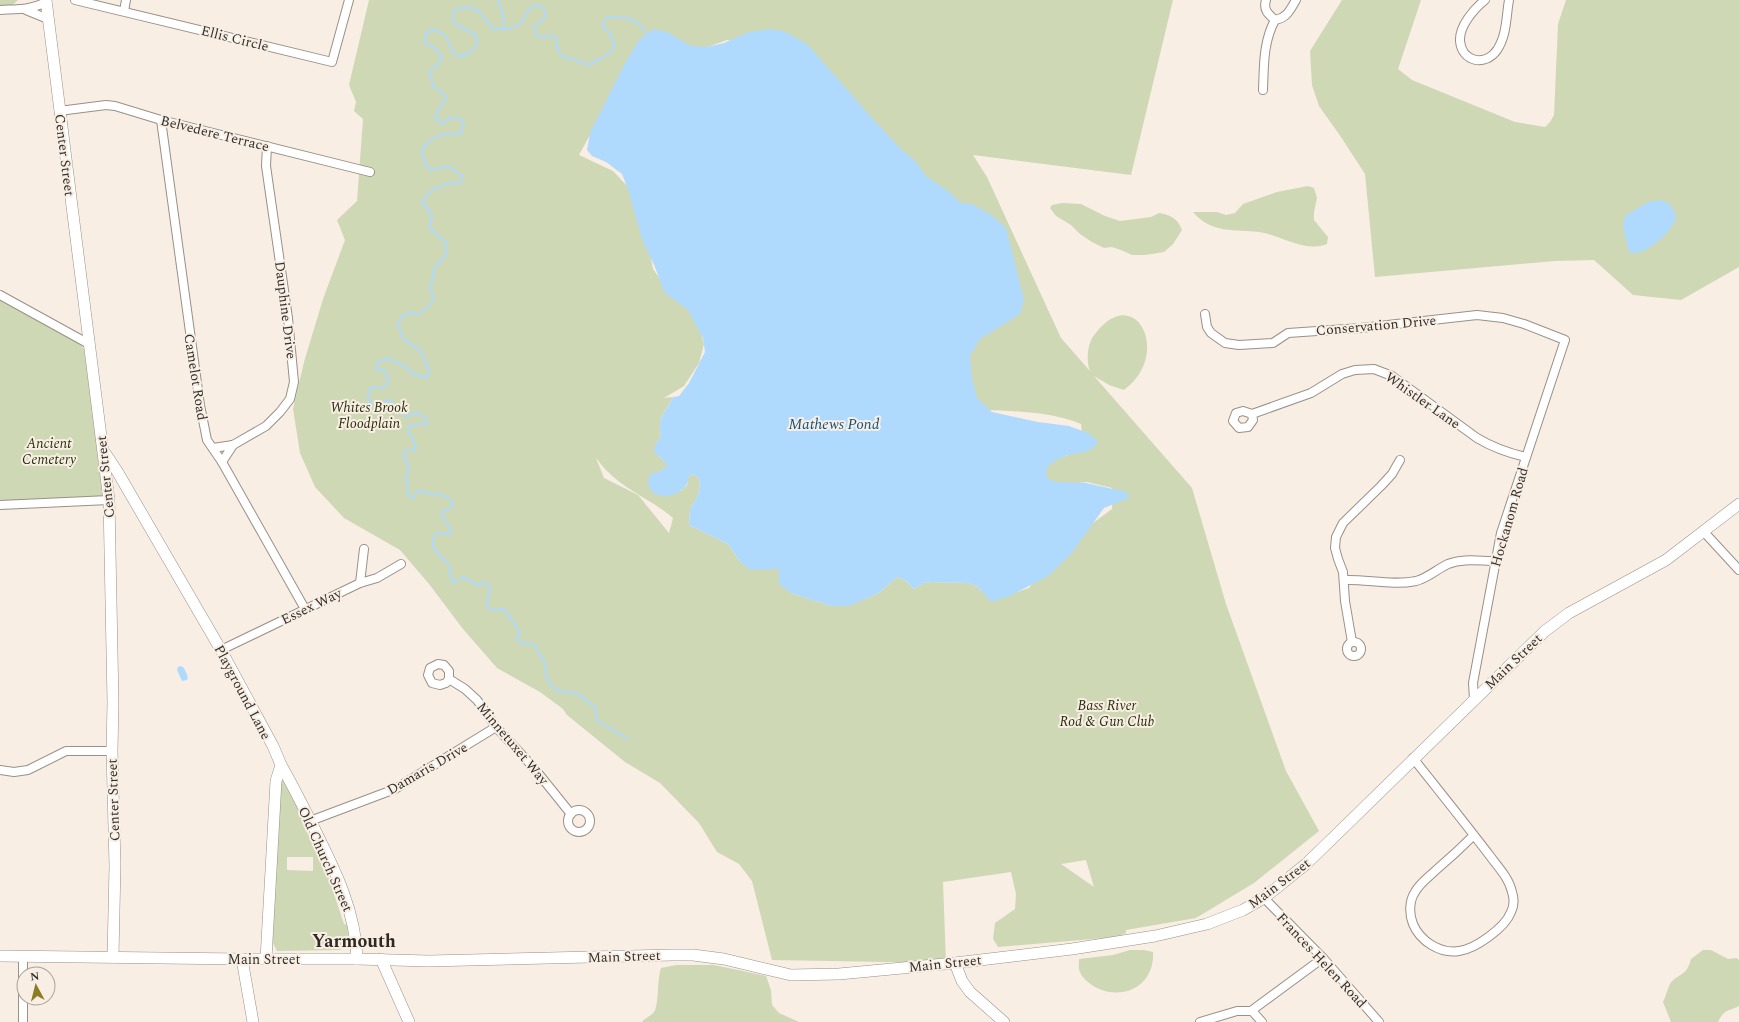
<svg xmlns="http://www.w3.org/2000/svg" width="1739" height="1022" font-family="Spectral,serif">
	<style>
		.green { fill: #ced8b5; fill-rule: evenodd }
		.water { fill: #b0d9fe }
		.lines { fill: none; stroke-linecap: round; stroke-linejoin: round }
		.stream { stroke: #b0d9fe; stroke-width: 2 }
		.street-casing { stroke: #999087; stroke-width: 10 }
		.secondary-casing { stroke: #999087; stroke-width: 12 }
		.street { stroke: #fff; stroke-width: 8 }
		.secondary { stroke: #fff; stroke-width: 11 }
		.labels { text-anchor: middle; stroke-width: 4; stroke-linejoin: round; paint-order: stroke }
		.street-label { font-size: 14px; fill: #332f2b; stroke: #f8eee4 }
		.park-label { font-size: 14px; font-style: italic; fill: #28300b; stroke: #f8eee4 }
		.water-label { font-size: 15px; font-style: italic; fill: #11517e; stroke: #f8eee4 }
		.district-label { font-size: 18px; font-weight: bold; fill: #302921; stroke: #f8eee4 }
	</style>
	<rect width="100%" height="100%" fill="#f8eee4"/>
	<g class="green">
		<polygon points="0,0 18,0 12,6 0,7"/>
		<path d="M369 0H1173L1131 175 973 155 987 177 1061 338 1090 371C1086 361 1087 343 1095 334 1135 281 1173 354 1124 390L1109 385 1094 376 1192 488 1226 604 1286 771 1319 831 1254 883 1196 918 1126 930V933L1117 937 998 947 993 939 995 923 1015 909 1016 894 1011 872 943 882 946 963 772 960 752 881 739 864 717 852 699 823 660 783 625 762 567 715 563 709 540 692 497 668 463 629 429 584 400 550 344 518 315 487 300 453 293 409 304 362 323 299 345 240 337 220 357 201 363 119 354 111 356 102 349 85ZM642 40 694 52 727 40 765 47 948 194 961 385 985 410C1016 411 1052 412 1081 424L1083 443 1068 455 1045 463 1037 499 1071 484 1087 482 1112 488 1113 492 1112 509 1074 537 1045 565 1029 588 1006 596 988 598 978 587 969 583 931 582 924 583 914 589 906 581 897 577 879 593 867 598 831 606 791 593 779 576V569H750L741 563 728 544 689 525 690 509 696 499 700 489 699 478 693 474 689 476 687 485 681 491 659 472 669 465 659 457 656 443 661 437C657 414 665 415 673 397L664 398 684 386 699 363 704 344 700 329 684 303 660 279 653 269 650 253 629 188 613 171 579 155ZM596 458C599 461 602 466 606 470 625 490 652 500 673 518L669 533 638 495 604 478ZM1086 860 1094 887 1061 864Z"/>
		<polygon points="1342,0 1421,0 1398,69 1412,80 1515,122 1545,127 1550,122 1554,115 1558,24 1566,0 1739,0 1739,267 1681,300 1633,295 1594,260 1555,261 1375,277 1365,174 1341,137 1319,106 1312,85 1310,51"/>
		<path d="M1308 186 1314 188 1317 198 1314 212V220L1328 237 1327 244C1304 253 1281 235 1259 232 1235 229 1211 234 1193 212H1217L1226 215 1235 213 1243 204 1277 192Z"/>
		<path d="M1062 203 1081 204 1105 216 1120 221 1151 217 1159 213C1171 215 1178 219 1182 230L1173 244 1164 252 1145 255H1132L1121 250 1112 247 1104 248 1092 242 1080 234 1071 225 1056 216 1050 208 1052 205Z"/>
		<polygon points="0,299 79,343 84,349 97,437 103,488 102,497 0,503"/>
		<path d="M282 779 305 821 303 824 327 873 344 924 347 925C349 935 348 943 340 950L277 951 272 941 279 783ZM287 857H313V871L287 870Z"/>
		<path d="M1130 950H1144L1153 952C1155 985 1124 1002 1095 987 1090 984 1082 978 1080 972 1078 969 1079 963 1079 959L1113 955Z"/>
		<path d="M1703 950H1711L1728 959 1737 958 1739 961V1006C1728 1012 1725 1008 1718 1022H1671L1663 1002C1666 996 1668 986 1672 981 1683 972 1687 974 1691 959Z"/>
		<path d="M676 965H714L766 976 771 990 772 1005 779 1013 799 1022H642C645 1018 651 1016 654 1012 659 1006 657 978 661 968Z"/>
	</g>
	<g class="water">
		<path d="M654 29 667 32 691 46 707 47 724 43 749 32 771 29 786 32 808 45 871 117 899 147 917 163 926 176 948 191 961 203 972 204 993 216 1006 228 1024 300 1020 314 980 339 970 356 972 379 977 398 992 412 1038 422 1069 426 1088 433 1098 441C1094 454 1076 452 1065 456 1059 458 1052 463 1047 467L1046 477 1055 482 1086 483 1127 492 1129 498 1104 508 1071 554 1048 576 1010 596 991 602 978 587 969 583 931 582 924 583 914 589 906 581 897 577 879 593 849 606H831L809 599 791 593 779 584V569L750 570 741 563 728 544 689 525 690 509 696 499 700 489 699 478 693 474 689 476C689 479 688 483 686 485 680 496 658 501 650 489 649 487 649 482 648 480L652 473 659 472 668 465 654 452 656 443 661 437C657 413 665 416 673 397L679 396 689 383 705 352 703 338 688 310 664 292 655 267 642 239 628 189 622 174 606 162 592 156 587 150 590 133 624 65 639 40Z"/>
		<path d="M1661 200C1670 203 1673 207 1676 216 1675 230 1643 259 1629 252L1623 227 1625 216 1648 202Z"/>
		<polygon points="181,666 184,668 188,677 187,680 182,681 177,670 178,667"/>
	</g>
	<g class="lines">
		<g class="stream">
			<path d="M498 0 504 17 503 29H494C478 15 480 0 453 11V21L458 26 475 34 478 43 472 51 461 57 453 53 447 38 435 29 426 33 425 43 432 46 442 56 438 64 430 71 433 86 444 94 446 99 439 108 435 118 442 124 450 118H459L464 124 460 134C441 133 434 135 422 149L425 164 431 170 448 166 463 176 461 182C443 184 431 186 422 203L432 214 430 228 446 243V255L434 268 431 287 433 300 425 310 418 314 411 313 402 316 398 324 402 336 409 344 420 349 429 371 427 378 413 374 405 366 387 358 377 363 376 369 383 370 388 376 387 385 382 388 372 387 369 390 368 400 374 407H378L381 404 388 400C396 405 400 412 407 417L416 412 427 419V423L426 425C419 423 415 424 409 426L408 431 416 446 414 450 404 452V457L409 468 406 477 408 487 407 494 413 498 418 491C422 490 423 492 427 493 441 497 440 490 453 503L452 507 442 512 443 518 451 529 450 534 437 533 433 538V547L449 565 452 582H456L463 577 478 585 483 583 488 584 490 589 487 605 490 610 504 609 520 632 517 639 520 643 534 644 545 663 547 680 558 692C575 689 585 698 596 709L597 721 629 739"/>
			<path d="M503 29 512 28 522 22 528 10 533 6H541L545 11V17L534 26 535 34 540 37 553 36 557 40C556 53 563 60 576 59L581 63 589 65C600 57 608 59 615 45L609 32 604 29 603 24 606 18C624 16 640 17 646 35"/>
		</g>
		<defs>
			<g id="street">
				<polyline points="75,0 332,62 349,0"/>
				<path d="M1266 0C1263 10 1268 14 1275 20"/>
				<path d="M1485 0C1474 9 1459 26 1460 41 1462 62 1485 67 1497 50 1507 35 1506 17 1509 0"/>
				<path d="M0 10C17 9 31 10 46 2"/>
				<polyline points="26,10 48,19"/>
				<polyline points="124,11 126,0"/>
				<path d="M1275 20C1287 18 1290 10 1296 0"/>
				<path d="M1263 90C1264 66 1263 42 1275 20"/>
				<polyline points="59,111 106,105 115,106 161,120 370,172"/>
				<polyline points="161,120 200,405 207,440 222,462 305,609"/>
				<polyline points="0,295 89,344"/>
				<polyline points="1205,314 1207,327 1211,333 1225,343 1239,345 1273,343 1288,333 1361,328 1477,315 1503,318 1524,324 1565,340 1501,533 1473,683 1474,699"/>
				<path d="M1252 414 1253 420 1248 427 1239 428 1233 421 1236 413 1243 411 1252 414 1311 393 1342 374 1355 370 1374 369 1392 376 1477 438C1492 447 1508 453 1526 457"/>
				<polyline points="213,448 233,445 266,426 280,412 290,399 294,382 288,318 266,166 267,146"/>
				<polyline points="222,462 233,445"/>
				<polyline points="0,505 109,500"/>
				<polyline points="1704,532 1739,570"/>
				<path d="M1344 580C1367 579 1392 586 1416 581 1428 578 1437 569 1448 564 1463 558 1479 561 1495 561"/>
				<polyline points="360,583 364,549"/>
				<circle cx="1354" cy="649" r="7"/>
				<polyline points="1352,642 1345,601 1343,572 1338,559 1335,548 1336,537 1343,523 1381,486 1392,474 1400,460"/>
				<polyline points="221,650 360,583 377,578 401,564"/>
				<polyline points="449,679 449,671 444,665 438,664 430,668 428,675 432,683 440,685 446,683 449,679 465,689 477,700 496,727 534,768 571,814"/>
				<path d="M1413 758C1439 791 1465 823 1490 856 1498 867 1509 878 1512 892 1514 898 1514 906 1511 912 1505 928 1475 949 1459 951 1440 954 1420 941 1413 924 1409 914 1409 901 1415 892 1420 883 1429 877 1436 870 1449 859 1462 847 1474 835"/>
				<polyline points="0,770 14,772 28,770 66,751 112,751"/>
				<circle cx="579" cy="821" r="11"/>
				<polyline points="310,821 395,789 496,727"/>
				<polyline points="1264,898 1323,958 1379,1022"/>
				<polyline points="1251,1011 1253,1012 1262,1022"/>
				<polyline points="23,1022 23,956"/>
				<polyline points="1200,1022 1237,1011 1251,1011 1323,958"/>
			</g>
			<g id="secondary">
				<polyline points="46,0 109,500 113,702 112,751 115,865 113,957"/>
				<polyline points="105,453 117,471 221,650 273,746 281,765 276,781 266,959"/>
				<path d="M281 765C293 786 304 808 315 830 335 870 356 912 357 959"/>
				<polyline points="0,956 242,959 357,959 429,961 672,955 693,955 724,959 791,975 839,974 955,963 1072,949 1155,936 1207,924 1243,910 1264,898 1306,864 1337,834 1545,631 1569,613 1666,560 1739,504"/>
				<polyline points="242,959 253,1022"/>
				<polyline points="381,959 409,1022"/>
				<polyline points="955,963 962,981 970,992 1004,1022"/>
			</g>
		</defs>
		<use href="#street" class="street-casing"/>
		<use href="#secondary" class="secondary-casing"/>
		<use href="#street" class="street"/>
		<use href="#secondary" class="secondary"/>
	</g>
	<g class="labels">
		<g class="street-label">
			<text transform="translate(235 38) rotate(14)" y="5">Ellis Circle</text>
			<text transform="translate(215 133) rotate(14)" y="5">Belvedere Terrace</text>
			<text transform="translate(65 155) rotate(83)" y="5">Center Street</text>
			<text transform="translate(286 310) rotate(83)" y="5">Dauphine Drive</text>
			<text transform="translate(1376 325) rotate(-5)" y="5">Conservation Drive</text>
			<text transform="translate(196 377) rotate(81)" y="5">Camelot Road</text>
			<text transform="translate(1423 400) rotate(35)" y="5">Whistler Lane</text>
			<text transform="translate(105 477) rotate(-96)" y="5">Center Street</text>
			<text transform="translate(1509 517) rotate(-74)" y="5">Hockanom Road</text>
			<text transform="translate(311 606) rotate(-26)" y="5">Essex Way</text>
			<text transform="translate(1513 661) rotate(-44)" y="5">Main Street</text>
			<text transform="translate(243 692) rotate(62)" y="5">Playground Lane</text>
			<text transform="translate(513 743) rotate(50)" y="5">Minnetuxet Way</text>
			<text transform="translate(427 768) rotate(-30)" y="5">Damaris Drive</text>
			<text transform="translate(113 800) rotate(-92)" y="5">Center Street</text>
			<text transform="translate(326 859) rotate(66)" y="5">Old Church Street</text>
			<text transform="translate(1279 883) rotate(-37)" y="5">Main Street</text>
			<text transform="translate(624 956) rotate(-2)" y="5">Main Street</text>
			<text x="264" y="964">Main Street</text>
			<text transform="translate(1322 960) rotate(47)" y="5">Frances Helen Road</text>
			<text transform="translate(945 963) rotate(-6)" y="5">Main Street</text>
		</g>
		<g class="park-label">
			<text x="369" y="412">Whites Brook<tspan x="369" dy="16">Floodplain</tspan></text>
			<text x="49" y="448">Ancient<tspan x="49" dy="16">Cemetery</tspan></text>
			<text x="1107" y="710">Bass River<tspan x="1107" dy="16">Rod &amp; Gun Club</tspan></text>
		</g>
		<g class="water-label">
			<text x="834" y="429">Mathews Pond</text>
		</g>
		<g class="district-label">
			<text x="354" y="947">Yarmouth</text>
		</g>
	</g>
	<g transform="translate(36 986) rotate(353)"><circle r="19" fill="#f8eee4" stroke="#a9a29a"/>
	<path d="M0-3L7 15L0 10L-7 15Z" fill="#8c7d24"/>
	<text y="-6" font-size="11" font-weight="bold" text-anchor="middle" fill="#332f2b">N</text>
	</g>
</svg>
